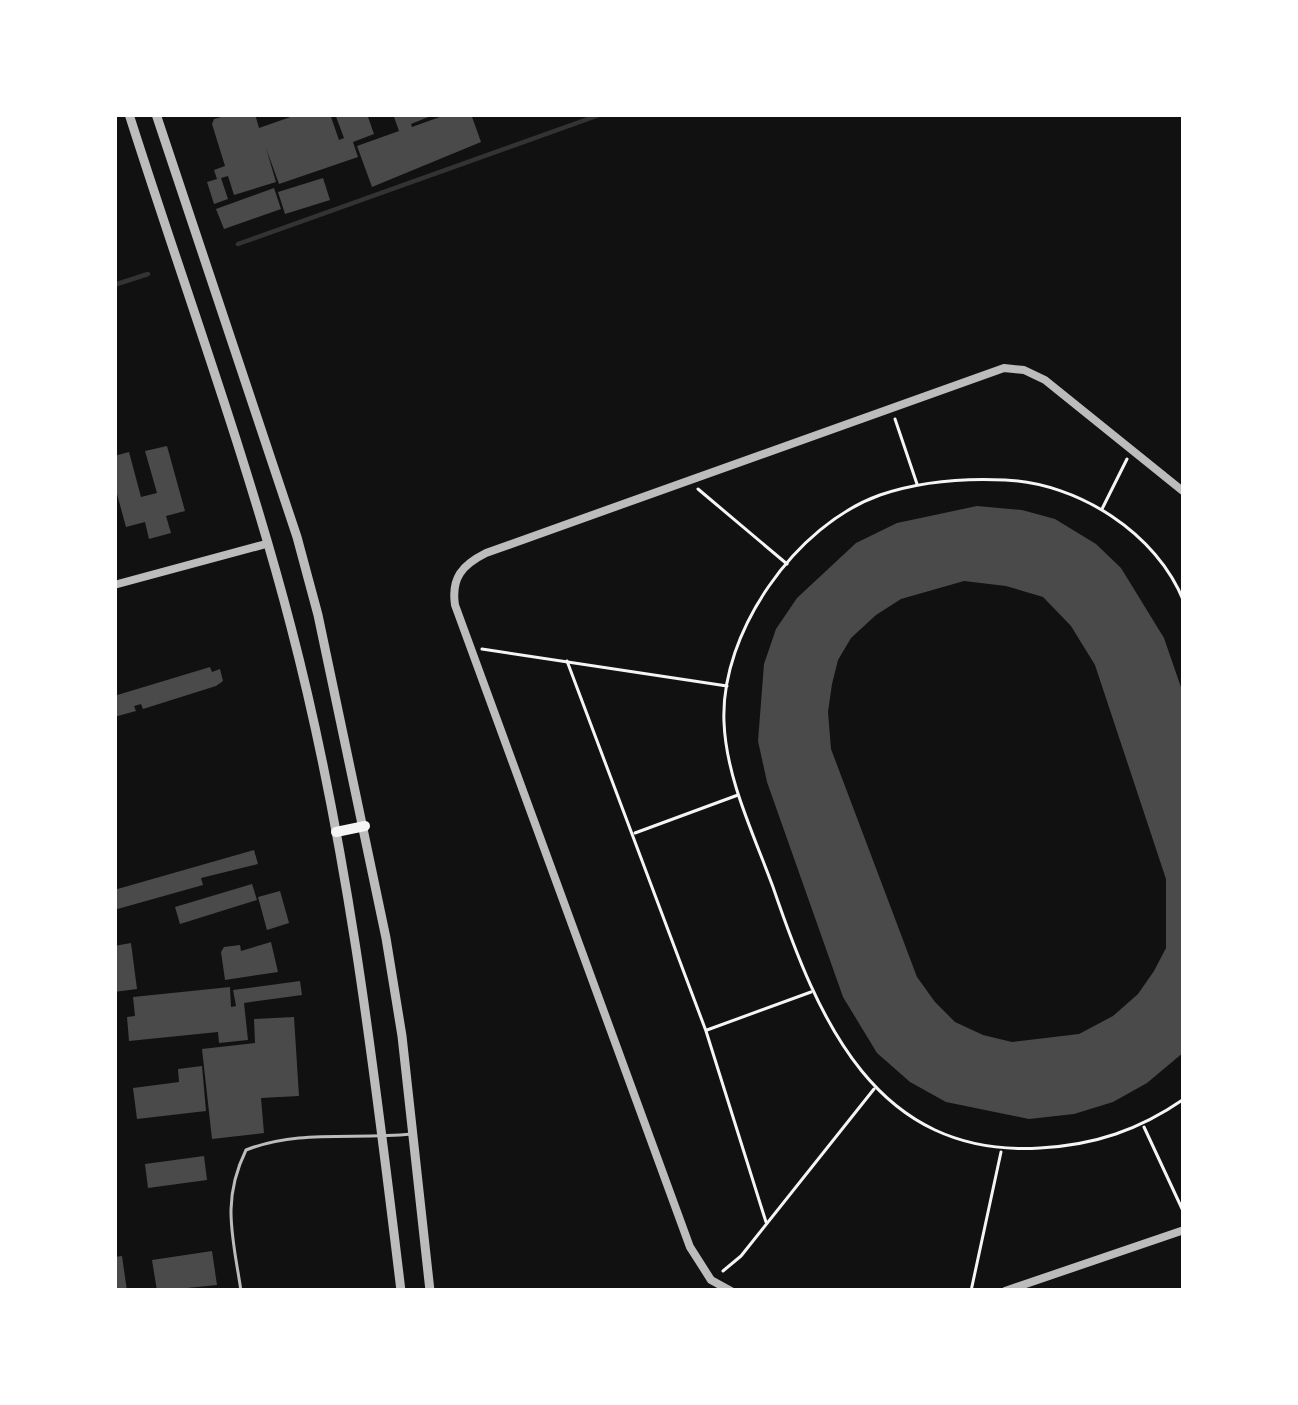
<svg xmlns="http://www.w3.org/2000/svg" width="1298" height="1405" font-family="Lato,sans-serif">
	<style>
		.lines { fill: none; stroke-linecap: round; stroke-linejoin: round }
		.stream { stroke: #333; stroke-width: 4.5 }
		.building { fill: #4a4a4a; fill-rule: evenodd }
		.path { stroke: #f5f5f5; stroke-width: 3 }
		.service { stroke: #bcbcbc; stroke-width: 3 }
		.minor { stroke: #bcbcbc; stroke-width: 8 }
		.tertiary { stroke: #bcbcbc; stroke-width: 9 }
		.primary { stroke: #f5f5f5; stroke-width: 10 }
	</style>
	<rect width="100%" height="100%" fill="#111"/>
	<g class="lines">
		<g class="stream">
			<polyline points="238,244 602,114"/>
			<polyline points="114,285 148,274"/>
		</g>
	</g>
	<g class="building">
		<polygon points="232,114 255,114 259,128 299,114 330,114 339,140 344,138 335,114 367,114 374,134 353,142 358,157 279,184 266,148 276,182 234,195 228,176 221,178 228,199 214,204 207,182 217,179 214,170 225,166 212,124 214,119"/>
		<polygon points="393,114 436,114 411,124 412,127 448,114 471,114 481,142 372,187 357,146 399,131"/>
		<polygon points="323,178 330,200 285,214 278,192"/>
		<polygon points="274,188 281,209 224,229 216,209"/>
		<polygon points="167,446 185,511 166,516 171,533 149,539 145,522 126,527 114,483 114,456 129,452 141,497 157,493 145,451"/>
		<path d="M977 506 1022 510 1055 519 1096 544 1121 568 1164 638 1184 696V1052L1147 1083 1113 1102 1074 1114 1029 1119 946 1102 910 1082 877 1053 843 997 767 782 758 741 764 664 776 629 797 598 856 543 897 523ZM964 581 1006 586 1043 597 1071 626 1095 665 1166 879V948L1154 971 1138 994 1113 1016 1079 1034 1012 1042 983 1035 955 1022 935 1002 917 977 831 749 828 712 832 684 838 660 851 638 876 615 901 599Z"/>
		<polygon points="210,667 212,672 220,669 223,681 216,686 143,709 141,704 134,706 136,711 114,717 114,696"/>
		<polygon points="254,850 258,864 201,878 203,885 114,910 114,890"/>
		<polygon points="252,884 257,900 180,924 175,907"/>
		<polygon points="280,891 289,923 267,930 258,897"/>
		<polygon points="271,942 278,972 225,980 221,952 224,947 240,945 241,951"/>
		<polygon points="131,943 137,989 114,992 114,946"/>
		<polygon points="300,981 302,995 244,1003 248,1040 219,1043 218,1032 129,1041 127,1017 135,1016 133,997 230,987 231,1007 236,1006 233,990"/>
		<polygon points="294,1017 299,1096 261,1098 264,1133 212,1139 202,1049 255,1043 254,1019"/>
		<polygon points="202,1066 206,1111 137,1119 133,1088 179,1082 178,1069"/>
		<polygon points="204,1156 207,1180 148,1188 145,1164"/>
		<polygon points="212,1251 217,1285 157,1291 152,1260"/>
		<polygon points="122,1256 127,1291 114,1291 114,1257"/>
	</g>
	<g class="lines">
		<g class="path">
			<polyline points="895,419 917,484"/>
			<polyline points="698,489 787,564"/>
			<polyline points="1102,509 1127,459"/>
			<path d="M1184 602C1157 533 1078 483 1005 480 963 478 921 481 880 495 796 525 720 632 724 722 726 778 754 835 773 887 818 1019 875 1158 1040 1148 1095 1145 1139 1130 1184 1099"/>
			<polyline points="482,649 727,686"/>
			<polyline points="567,661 706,1031 766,1222"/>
			<polyline points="635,833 738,795"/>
			<polyline points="707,1030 811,992"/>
			<polyline points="1144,1127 1184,1213"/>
			<polyline points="723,1271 741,1256 874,1089"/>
			<polyline points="971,1291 1001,1152"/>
		</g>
		<path class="service" d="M241 1291C233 1237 221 1201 246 1150 299 1129 355 1140 411 1134"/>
		<g class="minor">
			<polyline points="114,585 266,544"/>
			<path d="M731 1291 711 1280 690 1247 455 605C451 578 462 565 486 553L1004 368 1024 370 1045 380 1184 492"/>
			<polyline points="1005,1291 1184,1230"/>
		</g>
		<g class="tertiary">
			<path d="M129 114C183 284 246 454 291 627 348 845 374 1068 401 1291"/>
			<polyline points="156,114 297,537 318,615 386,938 402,1036 430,1291"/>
		</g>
		<polyline class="primary" points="336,832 365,826"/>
	</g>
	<rect width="1298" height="1405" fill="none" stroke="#ffffff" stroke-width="234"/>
</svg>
